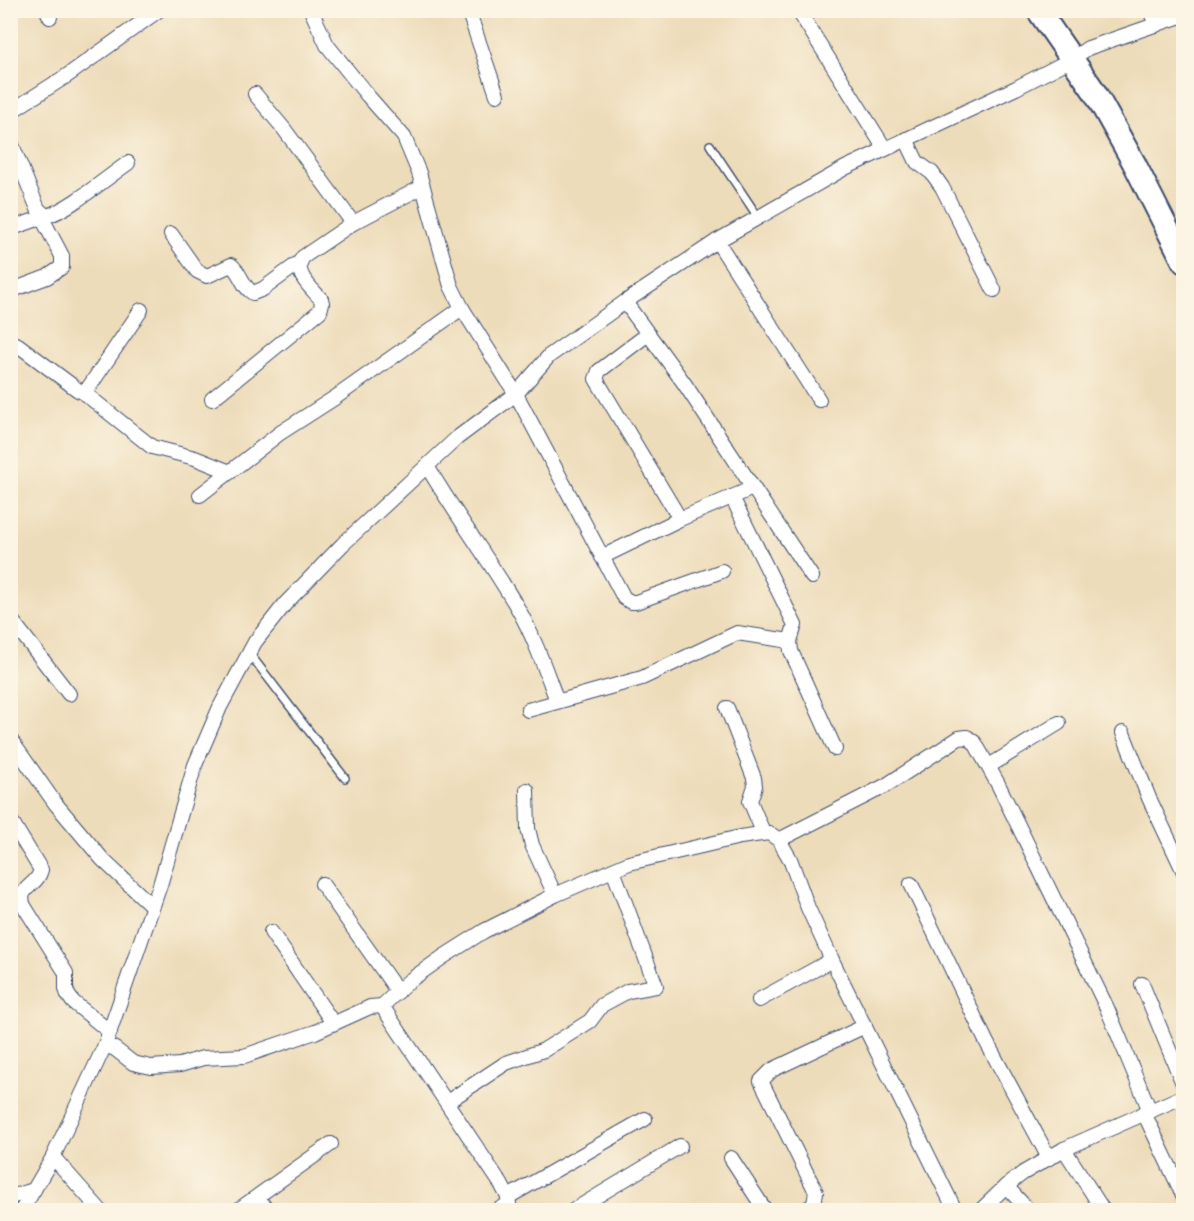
<svg xmlns="http://www.w3.org/2000/svg" width="1194" height="1221" font-family="Vollkorn,serif">
	<style>
		.lines { fill: none; stroke-linecap: round; stroke-linejoin: round }
		.service-casing { stroke: #3a496c; stroke-width: 10 }
		.minor-casing { stroke: #3a496c; stroke-width: 16 }
		.trunk-casing { stroke: #3a496c; stroke-width: 26 }
		.service { stroke: #fff; stroke-width: 7 }
		.minor { stroke: #fff; stroke-width: 14 }
		.trunk { stroke: #fff; stroke-width: 22 }
	</style>
	<rect width="100%" height="100%" fill="#fcf5e5"/>
	<filter id="ink" filterUnits="userSpaceOnUse"><feTurbulence type="fractalNoise" baseFrequency=".0167" numOctaves="2"/><feDisplacementMap in="SourceGraphic" scale="12" xChannelSelector="R" yChannelSelector="G"/><feConvolveMatrix kernelMatrix="1 2 1 2 8 2 1 2 1" color-interpolation-filters="sRGB"/></filter>
	<filter id="wash" filterUnits="userSpaceOnUse"><feTurbulence type="fractalNoise" baseFrequency=".008" numOctaves="4" result="noise"/><feDisplacementMap in="SourceGraphic" scale="24" xChannelSelector="R" yChannelSelector="G"/><feGaussianBlur stdDeviation="1.35" result="paint"/><feColorMatrix in="noise" values="0 0 0 0 0 0 0 0 0 0 0 0 0 0 0 0 0 1.4 0 .05"/><feComposite in="paint" operator="in"/></filter>
	<g filter="url(#wash)">
		<rect width="100%" height="100%" fill="#eddcb9"/>
	</g>
	<g filter="url(#ink)">
		<g class="lines">
			<defs>
				<g id="service">
					<polyline points="710,145 758,217"/>
					<polyline points="249,653 345,778"/>
				</g>
				<g id="minor">
					<polyline points="47,10 50,17"/>
					<polyline points="311,10 327,45 368,96 404,137 419,173 451,286 462,308 516,394 624,598 631,602 636,602 722,571"/>
					<polyline points="468,10 497,95"/>
					<polyline points="798,10 885,149"/>
					<polyline points="1150,10 1156,25"/>
					<polyline points="255,94 284,129 353,223"/>
					<polyline points="10,112 68,75 159,10"/>
					<polyline points="906,139 917,162 932,173 942,187 994,290"/>
					<path d="M10 140 38 209 46 216C67 211 108 177 128 163"/>
					<polyline points="10,229 46,216"/>
					<path d="M171 234 197 271 207 276 231 265C241 272 242 287 253 293L263 289 300 262"/>
					<polyline points="717,241 819,400"/>
					<polyline points="10,291 47,277 62,267 62,256 42,218"/>
					<polyline points="625,302 684,383 812,577"/>
					<polyline points="648,334 599,371 596,379 680,519"/>
					<polyline points="10,342 18,345 78,390 83,392 89,387 141,310"/>
					<polyline points="83,392 152,447 195,458 230,472"/>
					<path d="M212 399 320 311 322 303 321 299C311 288 292 272 303 257L353 223 422 187"/>
					<path d="M427 466C455 514 489 559 517 607 534 636 545 669 557 701"/>
					<polyline points="200,495 280,433 336,397 462,308"/>
					<polyline points="732,497 795,625 790,641 791,651 835,749"/>
					<polyline points="602,557 680,519 753,488"/>
					<polyline points="10,618 69,694"/>
					<polyline points="727,708 754,778 755,786 750,801 763,832"/>
					<polyline points="528,710 642,678 737,633 790,641"/>
					<polyline points="1123,733 1149,798 1184,872"/>
					<polyline points="10,739 55,803 103,860 152,906"/>
					<polyline points="989,766 1059,723"/>
					<polyline points="527,790 528,829 532,845 555,895"/>
					<path d="M10 819 41 870C37 887 16 887 24 906L66 973V989L68 995 73 1002 110 1032"/>
					<polyline points="779,840 885,786 959,738 967,737 975,743 998,784 1107,1008 1150,1111"/>
					<polyline points="322,884 398,992"/>
					<polyline points="911,884 986,1041 1049,1158"/>
					<polyline points="271,932 333,1023"/>
					<polyline points="1142,984 1184,1086"/>
					<polyline points="759,1000 832,960"/>
					<polyline points="382,1006 409,981 443,957 484,931 555,895 629,863 740,837 769,833 779,840 790,859 808,908 832,960 955,1210"/>
					<polyline points="105,1045 115,1049 133,1063 151,1067 180,1065 203,1058 244,1056 315,1032 370,1007 382,1006 501,1184 508,1197 509,1204 498,1210"/>
					<polyline points="447,1102 506,1063 544,1050 590,1021 602,1005 628,991 656,986 613,870"/>
					<polyline points="1144,1113 1184,1197"/>
					<polyline points="1064,1149 1103,1210"/>
					<polyline points="53,1157 100,1210"/>
					<polyline points="731,1158 765,1210"/>
					<polyline points="1006,1186 1028,1210"/>
					<polyline points="10,1197 34,1190"/>
					<polyline points="257,1197 267,1210"/>
					<polyline points="508,1197 645,1119"/>
					<polyline points="22,1210 53,1157 105,1045 160,885 195,765 220,707 255,642 285,604 343,544 457,438 516,394 549,356 625,302 717,241 845,168 1016,88 1072,59 1088,48 1184,15"/>
					<polyline points="238,1210 331,1144"/>
					<polyline points="574,1210 680,1146"/>
					<polyline points="806,1210 814,1204 816,1192 761,1081 772,1070 865,1026"/>
					<polyline points="981,1210 1006,1186 1023,1173 1064,1149 1184,1096"/>
				</g>
				<polyline id="trunk" points="1038,10 1094,91 1134,163 1184,262"/>
			</defs>
			<use href="#service" class="service-casing"/>
			<use href="#minor" class="minor-casing"/>
			<use href="#trunk" class="trunk-casing"/>
			<use href="#service" class="service"/>
			<use href="#minor" class="minor"/>
			<use href="#trunk" class="trunk"/>
		</g>
	</g>
	<rect width="1194" height="1221" fill="none" stroke="#fcf5e5" stroke-width="36"/>
</svg>
